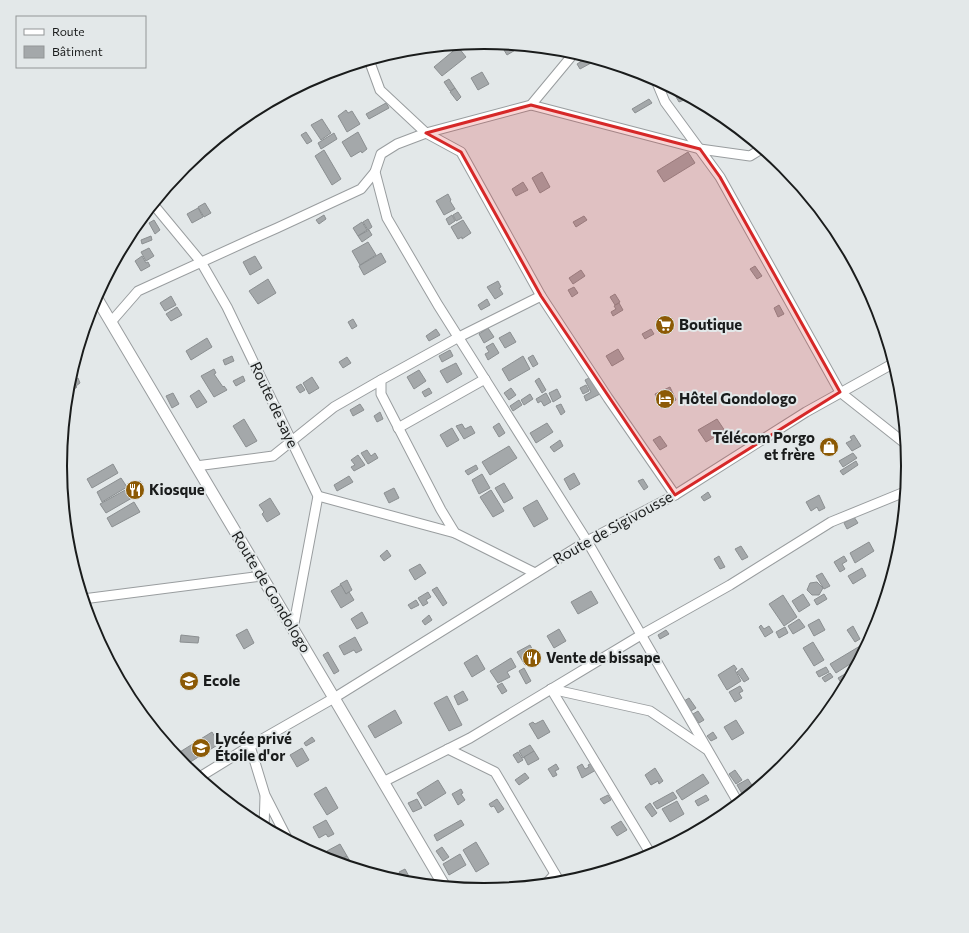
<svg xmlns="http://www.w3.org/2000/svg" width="969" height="933" font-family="Commissioner,sans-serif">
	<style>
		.building { fill: #a4a8aa; stroke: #8b8f91 }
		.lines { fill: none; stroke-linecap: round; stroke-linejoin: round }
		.minor-casing { stroke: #999d9f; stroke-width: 11 }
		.tertiary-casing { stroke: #999d9f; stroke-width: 13 }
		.minor { stroke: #fff; stroke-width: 9 }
		.tertiary { stroke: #fff; stroke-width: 11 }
		.marked { fill: #d62828; fill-opacity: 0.2; stroke: #d62828; stroke-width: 3; stroke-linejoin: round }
		.labels { text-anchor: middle; stroke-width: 4; stroke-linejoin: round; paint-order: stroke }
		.poi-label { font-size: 15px; font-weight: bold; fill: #1a1c1c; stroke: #e3e8e9; text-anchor: start }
		.street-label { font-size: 15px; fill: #1a1c1c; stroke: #e3e8e9 }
		.rim { fill: none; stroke: #1a1c1c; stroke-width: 2 }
	</style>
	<rect width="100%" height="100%" fill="#e3e8e9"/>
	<g class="building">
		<polygon points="509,44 515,45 517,49 507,55 504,50 510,46"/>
		<polygon points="458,47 466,57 442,76 434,67"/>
		<polygon points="588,57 591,63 580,69 577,64"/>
		<polygon points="482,72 489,84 478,90 471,78"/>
		<polygon points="449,79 455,88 450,91 444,82"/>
		<polygon points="455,88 461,97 457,101 450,92"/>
		<polygon points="680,92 684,100 679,102 675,95"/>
		<polygon points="649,99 652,103 635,113 632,109"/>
		<polygon points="386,103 389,108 369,119 366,114"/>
		<polygon points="346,110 348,113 352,111 360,124 347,132 338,116"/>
		<polygon points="322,119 331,133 321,140 311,125"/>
		<polygon points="306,132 312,141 307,144 301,135"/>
		<polygon points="358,132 367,149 362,153 361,151 351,157 342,142"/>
		<polygon points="334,133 337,139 321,149 318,143"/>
		<polygon points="324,150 341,179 332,185 315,156"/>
		<polygon points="688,152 695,163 664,182 657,171"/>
		<polygon points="542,172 550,187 540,193 532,178"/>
		<polygon points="523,182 528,190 516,196 512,189"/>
		<polygon points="448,194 451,200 450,201 455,209 444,215 436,201"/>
		<polygon points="205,203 211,213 204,217 198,207"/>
		<polygon points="198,208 203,217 192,223 187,214"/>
		<polygon points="458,212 462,218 456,221 453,215"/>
		<polygon points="324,215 326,219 319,224 316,220"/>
		<polygon points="452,215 455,221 449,225 446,219"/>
		<polygon points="584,216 587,220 576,227 573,222"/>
		<polygon points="368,219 372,227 368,230 363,222"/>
		<polygon points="154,220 160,230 155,234 149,223"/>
		<polygon points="463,220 471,233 462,239 462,237 458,239 451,227"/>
		<polygon points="362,222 367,230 358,236 353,228"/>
		<polygon points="369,230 372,235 362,242 358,236"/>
		<polygon points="151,236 152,240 142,244 141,240"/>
		<polygon points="368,242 376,255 360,265 352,251"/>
		<polygon points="149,248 154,256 146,261 141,252"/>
		<polygon points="381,253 386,262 364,275 359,266"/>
		<polygon points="142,256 146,263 148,262 150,266 141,271 135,261"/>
		<polygon points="255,256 262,268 250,275 243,262"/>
		<polygon points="755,266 762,276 757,279 750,269"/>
		<polygon points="581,270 585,276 573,284 569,278"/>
		<polygon points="268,279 276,293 258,304 249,291"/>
		<polygon points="498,281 501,287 499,288 503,294 495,299 487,287"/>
		<polygon points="574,287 578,293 572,297 568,290"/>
		<polygon points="615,294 620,302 615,305 610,297"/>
		<polygon points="171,296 176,305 165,311 160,303"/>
		<polygon points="487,299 490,305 481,310 478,305"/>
		<polygon points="619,303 623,310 613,316 611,312 616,309 614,306"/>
		<polygon points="779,305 784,314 778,317 774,308"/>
		<polygon points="177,307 182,315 171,321 166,314"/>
		<polygon points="667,318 670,323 660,329 657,324"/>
		<polygon points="353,319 357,326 352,329 348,322"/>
		<polygon points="488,328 494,337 484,343 479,334"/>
		<polygon points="436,329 440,335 429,341 426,336"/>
		<polygon points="651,329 654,334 645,339 642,334"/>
		<polygon points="510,332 516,342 505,348 499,338"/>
		<polygon points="207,338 212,347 191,360 186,351"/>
		<polygon points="493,343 499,353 488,360 485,354 489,352 486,347"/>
		<polygon points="618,349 624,359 612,366 606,356"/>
		<polygon points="450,350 453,356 442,362 439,356"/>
		<polygon points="533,355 538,364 533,367 528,358"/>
		<polygon points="232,356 234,361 225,365 223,360"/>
		<polygon points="523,356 530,369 509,381 502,369"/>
		<polygon points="347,357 351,363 343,368 339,362"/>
		<polygon points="456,363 462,374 447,383 440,371"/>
		<polygon points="214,369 216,373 214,374 223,387 224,386 227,390 214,397 201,376"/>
		<polygon points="419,370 426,381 414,389 407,377"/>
		<polygon points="243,376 245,381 236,386 233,381"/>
		<polygon points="312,377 319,388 309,394 303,383"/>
		<polygon points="591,377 600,394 586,401 584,396 591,392 585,380"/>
		<polygon points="78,378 80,383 76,386 77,387 73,390 69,383"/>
		<polygon points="539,378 546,390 542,393 535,381"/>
		<polygon points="301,384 305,390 300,393 296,387"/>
		<polygon points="586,385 589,391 583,394 580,388"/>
		<polygon points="670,387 676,400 661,408 655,394"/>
		<polygon points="429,388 432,393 425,397 422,392"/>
		<polygon points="511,388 516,395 509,400 504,393"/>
		<polygon points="557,389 561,397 553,402 549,393"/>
		<polygon points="199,390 207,402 197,408 190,396"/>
		<polygon points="173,393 179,404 172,408 166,396"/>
		<polygon points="546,393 551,402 544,406 541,401 538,403 536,399"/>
		<polygon points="530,394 533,399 524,405 521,400"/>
		<polygon points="519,400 522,405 513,411 510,406"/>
		<polygon points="360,404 364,410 353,416 350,410"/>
		<polygon points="561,404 565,412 561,415 556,406"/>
		<polygon points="380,412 383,419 377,422 374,416"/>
		<polygon points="244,419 257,441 246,447 233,426"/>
		<polygon points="717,419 725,431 706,442 698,430"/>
		<polygon points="499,423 505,433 499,437 493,427"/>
		<polygon points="547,423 553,432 536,443 530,433"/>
		<polygon points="462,424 465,429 471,426 475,433 464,439 456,426"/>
		<polygon points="452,428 459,440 447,447 440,435"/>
		<polygon points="854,435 861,446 852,451 846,443 852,440 850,437"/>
		<polygon points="660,436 667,446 660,450 653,440"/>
		<polygon points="830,437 838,450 830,455 822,443"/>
		<polygon points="560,440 563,446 554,452 550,447"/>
		<polygon points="509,446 517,458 490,475 482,462"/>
		<polygon points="367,450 371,456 375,453 378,458 368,464 361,453"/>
		<polygon points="853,453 857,458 843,467 839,461"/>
		<polygon points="358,455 365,465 354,471 351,467 355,465 351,460"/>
		<polygon points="856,461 858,465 843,475 840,471"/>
		<polygon points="113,464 118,473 92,488 87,479"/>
		<polygon points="476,465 478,469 468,475 465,471"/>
		<polygon points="574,473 580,484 570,490 564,479"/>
		<polygon points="482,474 490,488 479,494 472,480"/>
		<polygon points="349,476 353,482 337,491 334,485"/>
		<polygon points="121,478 127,487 102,502 97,492"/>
		<polygon points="643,479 648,487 644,490 638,481"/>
		<polygon points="140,481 143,488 137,491 139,495 135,496 130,487"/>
		<polygon points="504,483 513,498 504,503 495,488"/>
		<polygon points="394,488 399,498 389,503 384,493"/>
		<polygon points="127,489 132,498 106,513 100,504"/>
		<polygon points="491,490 504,511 493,517 480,497"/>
		<polygon points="708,492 711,497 704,501 701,497"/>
		<polygon points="819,495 825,508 819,511 817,507 811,511 806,502"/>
		<polygon points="270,498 280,514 267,522 262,514 264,512 259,505"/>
		<polygon points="537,500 548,519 534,527 523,508"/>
		<polygon points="134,502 140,512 112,527 107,518"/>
		<polygon points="854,517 858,523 847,529 844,523"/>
		<polygon points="869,542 874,551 855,563 850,553"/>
		<polygon points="741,546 748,557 742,560 735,549"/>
		<polygon points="387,550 391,556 384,561 380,556"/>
		<polygon points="719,556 725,567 720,569 714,559"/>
		<polygon points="844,556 847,561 842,564 845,569 840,572 834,562"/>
		<polygon points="420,564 426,573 415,580 409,570"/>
		<polygon points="862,568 866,576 853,584 848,576"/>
		<polygon points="822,573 830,586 824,589 816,576"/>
		<polygon points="347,580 352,590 346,594 340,584"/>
		<polygon points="817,582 823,588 819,595 812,595 807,590 810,583"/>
		<polygon points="341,585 346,594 349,592 354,600 341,608 331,591"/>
		<polygon points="437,587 447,603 443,606 432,590"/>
		<polygon points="591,591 598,603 578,614 571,602"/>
		<polygon points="428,592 431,597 426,600 428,603 423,606 418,598"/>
		<polygon points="803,594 810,605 799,612 792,601"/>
		<polygon points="824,594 827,599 817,605 814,600"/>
		<polygon points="783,595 797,617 784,626 769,604"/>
		<polygon points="416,600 419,605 411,609 408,605"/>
		<polygon points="362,612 368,623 357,629 351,619"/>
		<polygon points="429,615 432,620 425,625 422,621"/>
		<polygon points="799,619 805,627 793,634 788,626"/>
		<polygon points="819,619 825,630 814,636 808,625"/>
		<polygon points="761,625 764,629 769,626 773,632 765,637 759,627"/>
		<polygon points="853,626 860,639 855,642 847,630"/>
		<polygon points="785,627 788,633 779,638 776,632"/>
		<polygon points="247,629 254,643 244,649 236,635"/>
		<polygon points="559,629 566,641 554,648 547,636"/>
		<polygon points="666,630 669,634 660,639 658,635"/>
		<polygon points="181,635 199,637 198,643 180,642"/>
		<polygon points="355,637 362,650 356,653 354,650 344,655 339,646"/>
		<polygon points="813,642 824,660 814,666 803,648"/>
		<polygon points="530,645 537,658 525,665 517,652"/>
		<polygon points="860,646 864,653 861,657 836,673 830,664"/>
		<polygon points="328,652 339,671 334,674 323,655"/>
		<polygon points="477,655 485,669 472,677 464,663"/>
		<polygon points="511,658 516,667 507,672 510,677 498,683 490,671"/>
		<polygon points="734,665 737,669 735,670 741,681 727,690 718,675"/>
		<polygon points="826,667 829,672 819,677 816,672"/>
		<polygon points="857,667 848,683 843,686 838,678"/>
		<polygon points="524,668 531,681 526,684 519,671"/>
		<polygon points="742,668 749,679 744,682 737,672"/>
		<polygon points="830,673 833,677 825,682 822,678"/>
		<polygon points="502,683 507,691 502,694 497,686"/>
		<polygon points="740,686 743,691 739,693 742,698 735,702 729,692"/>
		<polygon points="463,691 468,700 458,705 454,696"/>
		<polygon points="447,696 462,725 449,731 434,703"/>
		<polygon points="689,698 696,708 691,711 684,701"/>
		<polygon points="395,710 402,723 375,738 368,726"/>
		<polygon points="698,711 704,720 699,723 693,714"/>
		<polygon points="543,720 550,732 538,739 529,724 533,722 535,724"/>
		<polygon points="736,720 744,733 732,740 724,727"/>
		<polygon points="212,732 219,744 184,766 175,755"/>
		<polygon points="713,732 717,738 711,741 707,736"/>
		<polygon points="312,737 315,741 306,746 304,743"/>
		<polygon points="530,745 534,751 523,758 519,751"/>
		<polygon points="302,748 309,760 297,767 290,755"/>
		<polygon points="534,751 539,759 528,765 524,757"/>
		<polygon points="518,752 523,760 518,763 513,755"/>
		<polygon points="592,763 596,770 582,778 577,767 582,764 585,769 589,767 588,765"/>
		<polygon points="556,764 559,769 555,771 557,775 553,777 548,769"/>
		<polygon points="655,768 663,781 659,784 658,781 651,785 645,775"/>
		<polygon points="735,770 742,780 736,784 729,774"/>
		<polygon points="525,773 529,778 519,785 515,780"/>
		<polygon points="703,774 709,783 682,800 676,791"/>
		<polygon points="748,779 753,787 748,790 750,793 744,797 737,785"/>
		<polygon points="438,780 446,793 425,806 417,793"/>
		<polygon points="326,787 338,808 327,815 314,794"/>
		<polygon points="461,789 463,793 461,794 465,800 458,805 452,794"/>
		<polygon points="673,792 677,798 657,809 653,803"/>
		<polygon points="608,795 611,800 604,804 600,799"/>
		<polygon points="706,795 709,800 698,806 695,801"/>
		<polygon points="417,799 422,808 413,812 408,803"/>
		<polygon points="497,799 504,809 498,813 494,806 491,807 489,804"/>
		<polygon points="677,801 684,814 670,822 662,809"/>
		<polygon points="650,803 657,813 652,817 645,807"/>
		<polygon points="326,820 334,834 328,837 326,834 319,838 313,827"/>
		<polygon points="461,820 464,825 437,841 434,835"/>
		<polygon points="621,821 627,830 617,836 611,827"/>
		<polygon points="476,842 489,864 476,872 463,850"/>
		<polygon points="340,844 347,856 337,861 334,855 330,857 327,851"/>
		<polygon points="442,847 449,857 443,861 436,851"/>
		<polygon points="460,854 466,865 449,875 443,864"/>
		<polygon points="347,856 353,866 350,867 342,865 339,861"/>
		<polygon points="405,869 412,882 409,884 405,883 399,872"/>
		<polygon points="399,874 404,883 398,882 395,876"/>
	</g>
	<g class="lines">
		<defs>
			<g id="minor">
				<polyline points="369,60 380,90 426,133 531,105 575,52"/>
				<polyline points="655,78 665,102 720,177 840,392 907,445"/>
				<polyline points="531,105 700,149 750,156 763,148"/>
				<polyline points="153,204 201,262 227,307 318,496 293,629"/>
				<polyline points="111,322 138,291 252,239 277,228 361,189 375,172"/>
				<polyline points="398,428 485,379"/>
				<polyline points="196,466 273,456 334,407 381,380"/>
				<polyline points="675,495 608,398 541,296 461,152 426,133 397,144 381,154 375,172 387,218 438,305 587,541 739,804"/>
				<polyline points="318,496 455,533"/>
				<polyline points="535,573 455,533 441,510 381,394 381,380 459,337 541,296"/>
				<polyline points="83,599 262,576"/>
				<polyline points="551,689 652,856"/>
				<polyline points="551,689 650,711 706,749"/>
				<polyline points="250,746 265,795 288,840"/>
				<polyline points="448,749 495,772 561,884"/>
				<polyline points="198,778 250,746 334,698 587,541 675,495 806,412 894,363"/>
				<polyline points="383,782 470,738 641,635 730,585 831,522 907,491"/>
				<polyline points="264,828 265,797"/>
				<polyline points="545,885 555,874"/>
			</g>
			<polyline id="tertiary" points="96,297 334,698 445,887"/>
		</defs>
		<use href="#minor" class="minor-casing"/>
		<use href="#tertiary" class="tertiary-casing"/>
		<use href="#minor" class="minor"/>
		<use href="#tertiary" class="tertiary"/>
	</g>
	<path class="marked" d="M531 105 700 149 720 177 840 392 675 495 541 296 461 152 426 133Z"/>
	<defs>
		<symbol id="supermarket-disc" viewBox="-11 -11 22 22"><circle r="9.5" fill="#8c5a05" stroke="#e3e8e9"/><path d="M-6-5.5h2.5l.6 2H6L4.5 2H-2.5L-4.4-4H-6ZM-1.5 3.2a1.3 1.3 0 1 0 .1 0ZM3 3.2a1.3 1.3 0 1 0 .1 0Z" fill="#fff"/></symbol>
		<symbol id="hotel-disc" viewBox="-11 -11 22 22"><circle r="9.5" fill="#8c5a05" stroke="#e3e8e9"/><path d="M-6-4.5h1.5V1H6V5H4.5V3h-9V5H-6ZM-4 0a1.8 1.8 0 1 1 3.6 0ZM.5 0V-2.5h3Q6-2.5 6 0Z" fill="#fff"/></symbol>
		<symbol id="shop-disc" viewBox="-11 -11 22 22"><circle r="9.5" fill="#8c5a05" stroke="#e3e8e9"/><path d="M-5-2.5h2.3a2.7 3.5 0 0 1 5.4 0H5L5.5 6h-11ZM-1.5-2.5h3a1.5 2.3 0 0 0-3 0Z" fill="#fff"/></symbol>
		<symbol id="restaurant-disc" viewBox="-11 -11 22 22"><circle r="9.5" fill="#8c5a05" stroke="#e3e8e9"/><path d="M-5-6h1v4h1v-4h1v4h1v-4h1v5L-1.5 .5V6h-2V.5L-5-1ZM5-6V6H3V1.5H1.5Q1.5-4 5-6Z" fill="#fff"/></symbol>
		<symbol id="school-disc" viewBox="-11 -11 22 22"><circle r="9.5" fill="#8c5a05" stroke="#e3e8e9"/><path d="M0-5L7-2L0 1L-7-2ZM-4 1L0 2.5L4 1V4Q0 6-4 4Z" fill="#fff"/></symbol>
		<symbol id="university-disc" viewBox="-11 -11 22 22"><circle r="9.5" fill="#8c5a05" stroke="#e3e8e9"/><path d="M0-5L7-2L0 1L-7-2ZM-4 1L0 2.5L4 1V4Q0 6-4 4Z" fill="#fff"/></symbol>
	</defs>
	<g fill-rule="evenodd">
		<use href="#supermarket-disc" x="654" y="314" width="22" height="22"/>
		<use href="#hotel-disc" x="654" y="388" width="22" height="22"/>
		<use href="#shop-disc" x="818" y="436" width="22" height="22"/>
		<use href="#restaurant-disc" x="124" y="479" width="22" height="22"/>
		<use href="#restaurant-disc" x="521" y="647" width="22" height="22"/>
		<use href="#school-disc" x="178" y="670" width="22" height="22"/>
		<use href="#university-disc" x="190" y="737" width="22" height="22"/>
	</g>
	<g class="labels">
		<g class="poi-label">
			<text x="679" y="330">Boutique</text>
			<text x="679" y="404">Hôtel Gondologo</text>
			<text x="815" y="443" text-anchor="end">Télécom Porgo<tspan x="815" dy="17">et frère</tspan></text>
			<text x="149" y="495">Kiosque</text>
			<text x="546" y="663">Vente de bissape</text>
			<text x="203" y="686">Ecole</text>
			<text x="215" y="744">Lycée privé<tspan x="215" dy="17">Étoile d'or</tspan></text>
		</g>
		<g class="street-label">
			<text transform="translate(274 405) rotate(65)" y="5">Route de saye</text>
			<text transform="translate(613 528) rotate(-29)" y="5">Route de Sigivousse</text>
			<text transform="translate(271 592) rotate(59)" y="5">Route de Gondologo</text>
		</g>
	</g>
	<path d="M0 0H969V933H0ZM67 466a417 417 0 1 1 834 0a417 417 0 1 1-834 0Z" fill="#e3e8e9" fill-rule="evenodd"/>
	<path class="rim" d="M67 466a417 417 0 1 1 834 0a417 417 0 1 1-834 0Z"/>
	<rect x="16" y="16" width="130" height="52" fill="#e3e8e9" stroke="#939697"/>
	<rect x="24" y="29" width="20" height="6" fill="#ffffff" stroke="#939697"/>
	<text x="52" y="36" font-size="12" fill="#1a1c1c">Route</text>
	<rect x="24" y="46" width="20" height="12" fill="#a4a8aa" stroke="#939697"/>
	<text x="52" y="56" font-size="12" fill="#1a1c1c">Bâtiment</text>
</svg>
